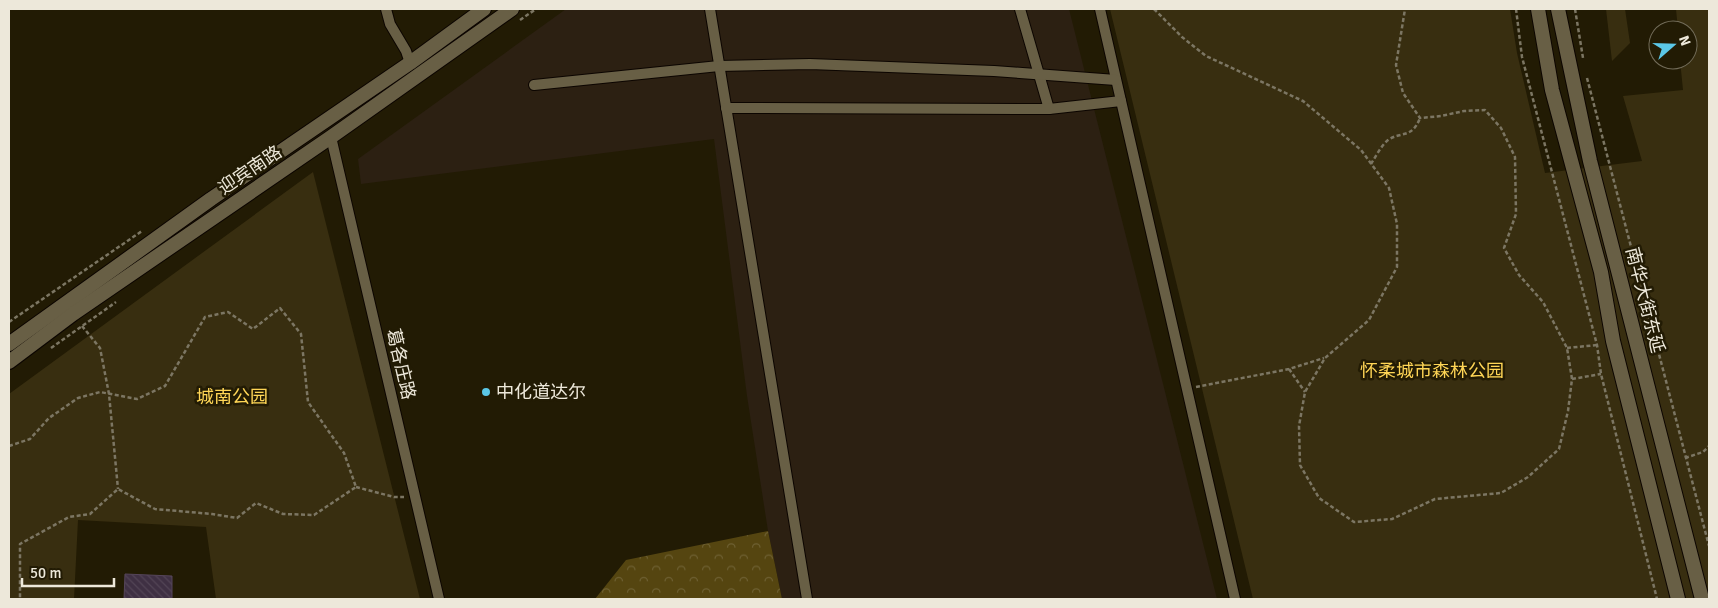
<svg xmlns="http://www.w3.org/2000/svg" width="1718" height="608" font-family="Signika,'Noto Sans SC',sans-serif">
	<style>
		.commercial { fill: #2c2012 }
		.forest { fill: url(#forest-crowns) }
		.park { fill: #382e10 }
		.building { fill: url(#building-back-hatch); stroke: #55455a }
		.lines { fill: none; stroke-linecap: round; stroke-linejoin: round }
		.minor-casing { stroke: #0c0500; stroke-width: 12 }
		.secondary-casing { stroke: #0c0500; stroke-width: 16 }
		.path { stroke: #7c7663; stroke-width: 2.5; stroke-dasharray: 4 2.5; stroke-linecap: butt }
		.minor { stroke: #685f45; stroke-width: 10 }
		.secondary { stroke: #685f45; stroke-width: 14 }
		.poi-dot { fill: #5bc7e7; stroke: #221b04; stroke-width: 2 }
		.labels { text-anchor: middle; stroke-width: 5; stroke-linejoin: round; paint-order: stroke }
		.street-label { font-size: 18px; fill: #ede8da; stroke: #221b04 }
		.park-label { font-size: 18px; fill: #ffd656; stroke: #221b04 }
		.poi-label { font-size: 18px; fill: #ede8da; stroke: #221b04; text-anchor: start }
	</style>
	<defs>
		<pattern id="forest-crowns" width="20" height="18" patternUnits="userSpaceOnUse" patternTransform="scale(1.25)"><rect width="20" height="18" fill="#554510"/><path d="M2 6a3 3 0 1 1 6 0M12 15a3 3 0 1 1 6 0" fill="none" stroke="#6e6032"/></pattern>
		<pattern id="building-back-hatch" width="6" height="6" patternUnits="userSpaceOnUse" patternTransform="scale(1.25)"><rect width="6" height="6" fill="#3f3043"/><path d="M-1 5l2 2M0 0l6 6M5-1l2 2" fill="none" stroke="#524455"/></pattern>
	</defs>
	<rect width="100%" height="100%" fill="#221b04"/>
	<polygon class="commercial" points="566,9 1069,9 1217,599 782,599 768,531 747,396 714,139 361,184 358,159"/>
	<polygon class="forest" points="768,531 782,599 592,599 595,599 626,560"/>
	<g class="park">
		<polygon points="1110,9 1510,9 1517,53 1545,173 1642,161 1623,96 1683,90 1680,60 1688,60 1688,30 1678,30 1676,9 1709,9 1709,599 1253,599"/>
		<polygon points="1606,9 1625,9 1630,43 1612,61"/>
		<polygon points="313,172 420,599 216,599 206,527 78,520 74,599 9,599 9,394"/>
	</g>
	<polygon class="building" points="125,574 172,576 172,599 124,599"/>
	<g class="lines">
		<defs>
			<g id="minor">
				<polyline points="386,9 390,24 406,51 410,63"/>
				<polyline points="710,9 807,599"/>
				<polyline points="1020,9 1049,109"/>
				<polyline points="1100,9 1235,599"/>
				<polyline points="534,85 719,66 810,64 994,71 1116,80"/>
				<polyline points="726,108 1049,109 1121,101"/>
				<polyline points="331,137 439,599"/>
			</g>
			<g id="secondary">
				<polyline points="1538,9 1552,90 1601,272 1613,341 1678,599"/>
				<polyline points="1558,9 1590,161 1702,599"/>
				<polyline points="9,344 211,199 410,63 484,9"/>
				<polyline points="9,362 73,314 331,137 512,9"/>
			</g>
		</defs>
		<use href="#minor" class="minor-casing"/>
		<use href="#secondary" class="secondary-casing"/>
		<g class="path">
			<polyline points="1154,9 1182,37 1206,56 1303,101 1361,150 1389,188 1397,224 1397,267 1369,320 1325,358 1305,392 1299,426 1300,465 1319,498 1354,522 1392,519 1435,499 1501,493 1528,477 1559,449 1568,411 1572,379 1567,348 1543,302 1519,275 1504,248 1516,214 1515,157 1501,128 1485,110 1464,111 1441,116 1420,118 1403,93 1396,65 1405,9"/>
			<polyline points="1516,9 1522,57 1597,345 1601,374 1657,599"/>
			<polyline points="1575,9 1583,58"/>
			<polyline points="520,20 536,9"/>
			<polyline points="1587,78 1709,546"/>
			<path d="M1371 164C1376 156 1381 146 1388 140 1401 131 1412 139 1420 118"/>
			<polyline points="9,322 142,231"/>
			<polyline points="82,326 100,348 109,394 118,489"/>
			<polyline points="51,348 116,302"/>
			<polyline points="1567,348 1597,345"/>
			<polyline points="1289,369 1305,392"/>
			<polyline points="1572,379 1601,374"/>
			<polyline points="1196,387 1289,369 1324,358"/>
			<polyline points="9,446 30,439 49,418 78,398 100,392 137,399 165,386 205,317 228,312 253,329 280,308 301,334 308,402 344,453 356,487 314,515 283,514 256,503 237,518 212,514 155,509 118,489 90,514 69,517 20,544 20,599"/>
			<polyline points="1685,458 1703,452 1709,446"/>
			<polyline points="356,487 394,497 404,497"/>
		</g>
		<use href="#minor" class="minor"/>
		<use href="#secondary" class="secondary"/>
	</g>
	<circle class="poi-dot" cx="486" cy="392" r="5"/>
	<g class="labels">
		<g class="street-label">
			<text transform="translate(250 170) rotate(-34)" y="6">迎宾南路</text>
			<text transform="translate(1645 300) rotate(76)" y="6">南华大街东延</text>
			<text transform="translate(401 364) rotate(77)" y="6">葛各庄路</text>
		</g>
		<g class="park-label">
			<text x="1432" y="377">怀柔城市森林公园</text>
			<text x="232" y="403">城南公园</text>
		</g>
		<g class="poi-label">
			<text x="496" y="398">中化道达尔</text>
		</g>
	</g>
	<rect width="1718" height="608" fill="none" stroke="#ede8da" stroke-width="20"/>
	<g transform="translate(1673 45) rotate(70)"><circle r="24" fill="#221b04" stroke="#736d5a"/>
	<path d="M0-4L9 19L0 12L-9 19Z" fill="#5bc7e7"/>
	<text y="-8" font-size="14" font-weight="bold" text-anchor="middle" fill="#ede8da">N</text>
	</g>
	<path d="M22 578v8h92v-8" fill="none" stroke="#ede8da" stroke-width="2.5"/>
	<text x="30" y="578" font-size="15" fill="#ede8da" stroke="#221b04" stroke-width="4" paint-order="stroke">50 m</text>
</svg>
